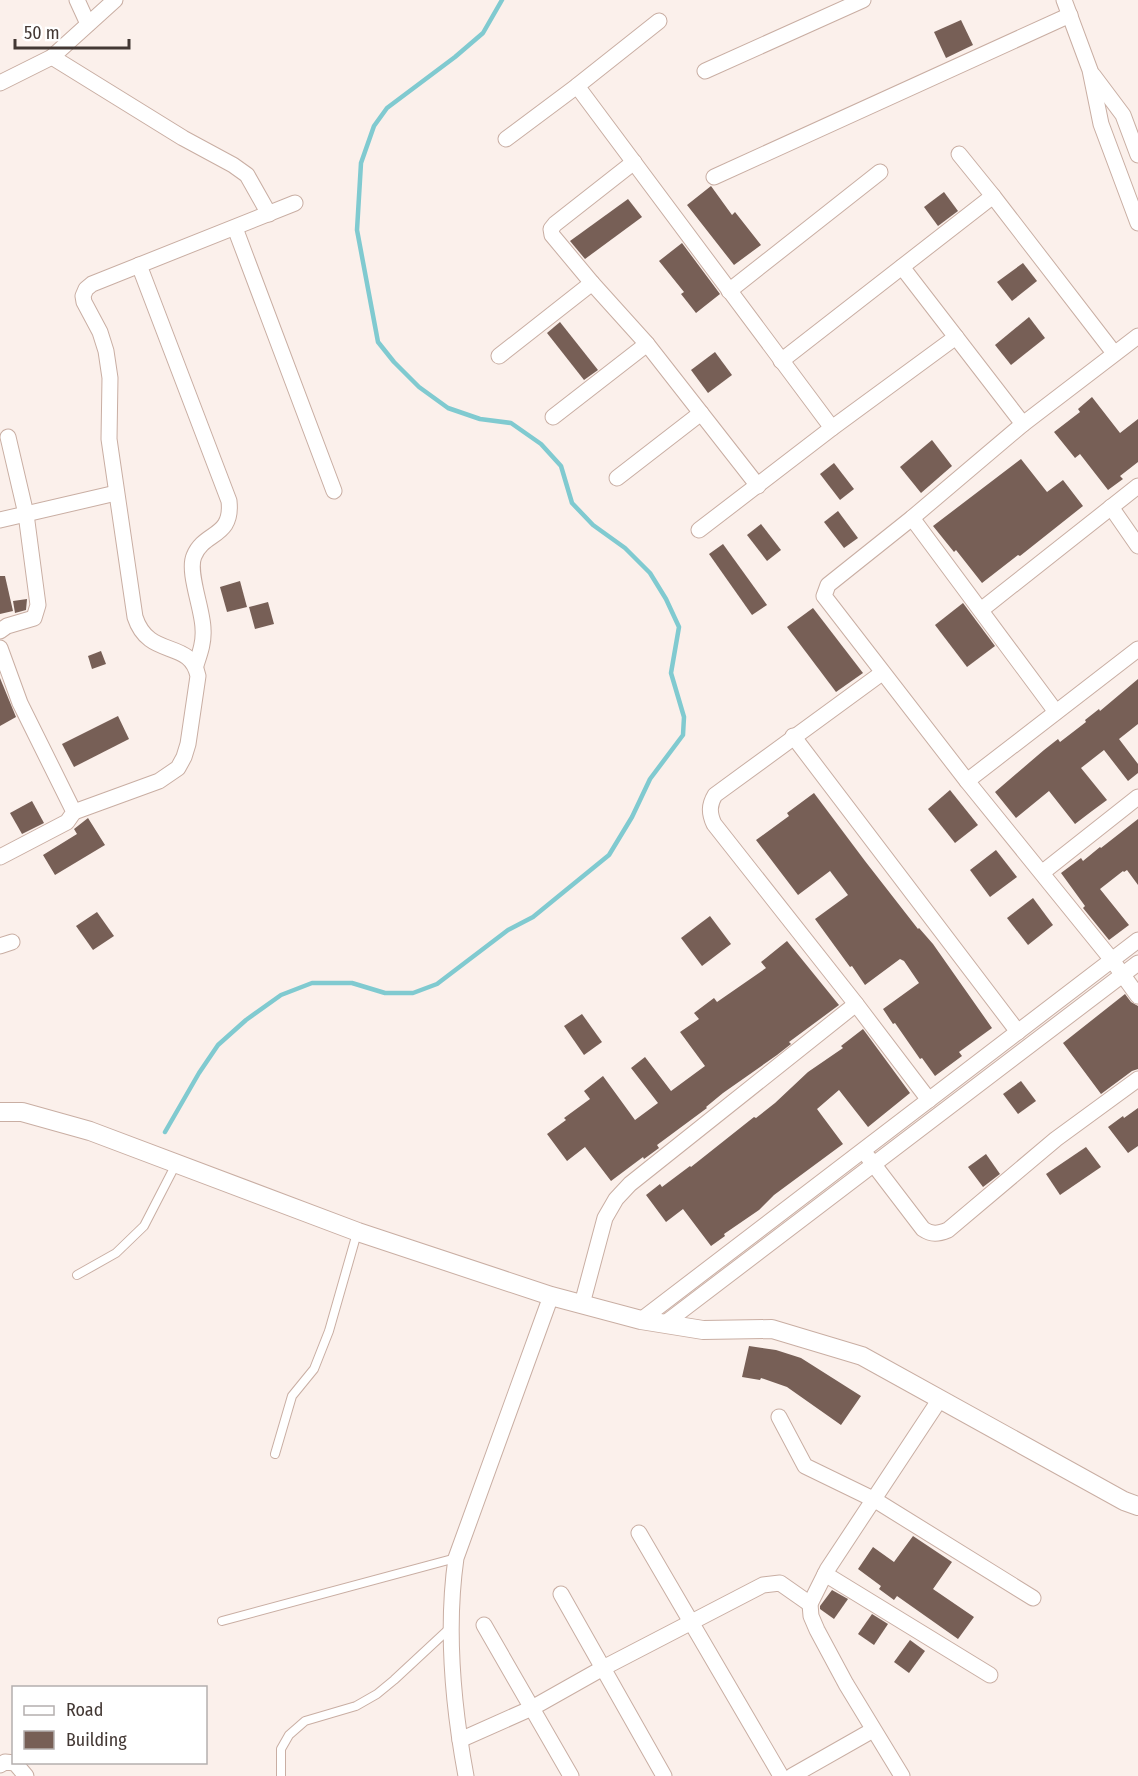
<svg xmlns="http://www.w3.org/2000/svg" width="1138" height="1776" font-family="'Fira Sans Condensed',sans-serif">
	<style>
		.lines { fill: none; stroke-linecap: round; stroke-linejoin: round }
		.stream { stroke: #80cad0; stroke-width: 4.5 }
		.building { fill: #775f56 }
		.service-casing { stroke: #c9aea3; stroke-width: 10 }
		.minor-casing { stroke: #c9aea3; stroke-width: 17 }
		.tertiary-casing { stroke: #c9aea3; stroke-width: 20 }
		.service { stroke: #fff; stroke-width: 8 }
		.minor { stroke: #fff; stroke-width: 15 }
		.tertiary { stroke: #fff; stroke-width: 18 }
	</style>
	<rect width="100%" height="100%" fill="#fbf0eb"/>
	<g class="lines">
		<polyline class="stream" points="165,1132 199,1073 218,1045 246,1020 281,995 312,983 352,983 385,993 413,993 437,984 508,930 533,917 609,855 632,817 650,779 683,735 684,717 671,673 679,627 666,599 650,573 625,548 593,525 572,503 561,466 541,444 511,423 480,419 448,408 419,387 394,362 378,342 357,230 361,163 374,126 387,108 455,57 483,33 502,0"/>
	</g>
	<g class="building">
		<polygon points="961,20 973,45 946,58 934,32"/>
		<polygon points="711,186 732,215 735,212 761,245 734,265 687,205"/>
		<polygon points="944,192 958,211 938,226 924,207"/>
		<polygon points="628,199 642,217 585,259 570,241"/>
		<polygon points="682,243 720,294 696,313 681,294 684,292 659,261"/>
		<polygon points="1023,263 1037,281 1012,301 997,282"/>
		<polygon points="1029,317 1045,338 1011,365 995,345"/>
		<polygon points="560,322 598,370 584,380 547,333"/>
		<polygon points="715,352 732,375 708,393 691,370"/>
		<polygon points="1092,397 1120,433 1138,419 1138,462 1120,476 1123,479 1108,490 1080,454 1075,458 1054,432 1080,412 1078,409"/>
		<polygon points="932,440 952,466 921,493 900,467"/>
		<polygon points="1021,459 1047,492 1063,480 1083,506 1020,556 1018,555 982,583 956,550 954,552 933,526"/>
		<polygon points="834,463 854,489 840,500 820,474"/>
		<polygon points="838,511 858,538 844,548 824,522"/>
		<polygon points="761,524 781,550 767,561 747,535"/>
		<polygon points="723,544 767,605 752,615 709,554"/>
		<polygon points="0,576 5,576 13,611 0,614"/>
		<polygon points="240,581 247,607 227,612 220,587"/>
		<polygon points="27,599 26,610 15,613 13,601"/>
		<polygon points="268,602 274,624 255,629 249,607"/>
		<polygon points="963,603 995,646 967,667 935,625"/>
		<polygon points="813,608 863,673 836,692 787,627"/>
		<polygon points="101,651 106,664 92,669 88,656"/>
		<polygon points="0,678 16,717 0,726"/>
		<polygon points="1138,679 1138,724 1119,739 1138,764 1138,773 1128,781 1104,750 1081,768 1107,800 1092,811 1075,824 1049,791 1016,818 995,792 1044,750 1058,739 1060,742 1086,722 1085,720 1099,709 1100,711"/>
		<polygon points="118,716 129,739 74,767 62,744"/>
		<polygon points="950,790 978,825 955,843 928,809"/>
		<polygon points="814,793 865,861 918,929 919,928 933,944 992,1028 959,1052 962,1056 935,1076 922,1058 920,1059 895,1023 893,1024 883,1009 919,983 904,961 900,959 865,985 852,966 850,967 815,919 848,895 830,871 798,895 756,840 789,816 787,813"/>
		<polygon points="32,801 44,823 22,834 10,813"/>
		<polygon points="88,818 105,845 55,875 43,855 77,834 74,829"/>
		<polygon points="1138,819 1138,885 1127,870 1124,872 1123,871 1100,889 1129,925 1109,940 1083,908 1085,906 1061,873 1081,858 1083,861 1100,847 1101,848"/>
		<polygon points="996,850 1017,877 990,897 970,870"/>
		<polygon points="1033,898 1053,925 1028,945 1007,918"/>
		<polygon points="97,912 114,936 93,950 76,926"/>
		<polygon points="710,916 731,944 702,966 681,938"/>
		<polygon points="787,941 839,1005 789,1042 791,1044 777,1055 723,1093 706,1107 707,1108 657,1145 659,1148 644,1159 643,1157 611,1181 585,1147 567,1161 547,1134 566,1120 564,1118 590,1099 584,1091 603,1076 635,1120 658,1103 631,1068 645,1057 671,1091 705,1066 680,1032 699,1019 694,1013 714,998 717,1002 766,968 761,962"/>
		<polygon points="1125,994 1131,1002 1138,1006 1138,1069 1132,1071 1101,1094 1063,1043"/>
		<polygon points="582,1014 602,1042 584,1055 564,1026"/>
		<polygon points="863,1029 910,1093 868,1127 839,1090 817,1109 843,1144 774,1195 759,1210 724,1234 725,1236 711,1246 683,1209 666,1222 646,1195 660,1184 662,1187 690,1166 691,1167 754,1117 756,1118 775,1103 808,1072 843,1048 841,1046"/>
		<polygon points="1021,1081 1036,1101 1018,1114 1003,1094"/>
		<polygon points="1138,1108 1138,1146 1128,1153 1108,1127 1123,1116 1124,1118"/>
		<polygon points="1086,1147 1101,1167 1060,1195 1046,1174"/>
		<polygon points="986,1154 1000,1174 983,1187 968,1167"/>
		<polygon points="749,1346 776,1350 801,1358 861,1396 841,1425 787,1387 761,1378 760,1380 742,1377"/>
		<polygon points="913,1536 952,1562 933,1589 974,1617 958,1639 897,1596 894,1600 879,1589 881,1586 858,1569 873,1547 894,1562"/>
		<polygon points="832,1590 848,1599 834,1619 820,1609 820,1606"/>
		<polygon points="872,1614 888,1624 874,1645 858,1634"/>
		<polygon points="910,1640 925,1651 909,1673 894,1662"/>
	</g>
	<g class="lines">
		<defs>
			<g id="service">
				<polyline points="77,1275 116,1253 144,1226 176,1164"/>
				<polyline points="275,1454 292,1396 314,1369 329,1331 357,1233"/>
				<polyline points="222,1621 456,1558"/>
				<polyline points="281,1776 281,1749 289,1735 305,1721 356,1706 377,1694 394,1680 450,1628"/>
			</g>
			<g id="minor">
				<polyline points="77,0 88,24"/>
				<polyline points="1064,0 1090,70 1101,124 1138,223"/>
				<polyline points="52,57 183,138 233,165 247,175 269,214"/>
				<polyline points="705,71 863,0"/>
				<polyline points="1093,75 1123,115 1138,155"/>
				<polyline points="0,83 52,57 115,0"/>
				<polyline points="577,86 832,428"/>
				<polyline points="506,139 577,86 659,21"/>
				<polyline points="959,154 993,196"/>
				<polyline points="714,177 1070,15"/>
				<polyline points="235,228 334,491"/>
				<path d="M139 265 229 501C233 538 204 531 194 556 187 572 203 610 203 629 204 642 200 653 196 665"/>
				<polyline points="902,267 1023,424"/>
				<polyline points="592,283 552,235 551,229 555,224 634,162"/>
				<polyline points="729,291 880,172"/>
				<polyline points="1138,336 1023,424 912,518 828,585 824,596 967,781 1112,960 1138,996"/>
				<polyline points="499,356 592,283 647,344 758,486"/>
				<polyline points="781,361 993,196 1114,353"/>
				<polyline points="553,417 647,344"/>
				<polyline points="617,478 701,413"/>
				<polyline points="1111,507 1138,546"/>
				<polyline points="912,518 1056,712"/>
				<polyline points="0,520 116,493"/>
				<polyline points="699,530 832,428 956,337"/>
				<polyline points="981,610 1138,486"/>
				<polyline points="0,631 7,626 34,618 38,605 26,514 8,437"/>
				<polyline points="0,648 20,703 74,812 67,822 0,857"/>
				<path d="M882 673 715 795C709 805 709 813 714 824L856 1004 929 1100"/>
				<polyline points="793,736 1018,1032"/>
				<polyline points="967,781 1138,649"/>
				<path d="M74 812 159 781 178 768 184 757 188 744 198 676C190 638 149 660 135 617L109 439 110 378 106 351 100 332 84 302 83 296 86 289 92 284 295 203"/>
				<polyline points="1043,872 1138,797"/>
				<polyline points="0,946 12,942"/>
				<path d="M868 1157 923 1229C932 1235 938 1234 948 1230L1056 1139 1138 1079"/>
				<polyline points="582,1304 605,1218 616,1199 630,1184 856,1004"/>
				<polyline points="641,1320 1138,940"/>
				<polyline points="664,1324 1138,963"/>
				<polyline points="779,1417 805,1466 875,1500 1033,1598"/>
				<polyline points="639,1533 781,1776"/>
				<polyline points="825,1574 990,1675"/>
				<polyline points="561,1594 664,1776"/>
				<polyline points="484,1625 571,1776"/>
				<polyline points="460,1740 532,1708 603,1668 763,1585 780,1583 810,1604"/>
				<polyline points="0,1765 5,1762 15,1763 26,1776"/>
				<path d="M466 1776C453 1706 446 1628 456 1558L551 1296"/>
				<polyline points="792,1776 873,1730"/>
				<polyline points="902,1776 846,1684 817,1630 811,1616 810,1604 827,1570 940,1399"/>
			</g>
			<polyline id="tertiary" points="0,1112 22,1112 90,1131 358,1232 551,1296 641,1320 703,1330 772,1329 862,1356 1124,1501 1138,1506"/>
		</defs>
		<use href="#service" class="service-casing"/>
		<use href="#minor" class="minor-casing"/>
		<use href="#tertiary" class="tertiary-casing"/>
		<use href="#service" class="service"/>
		<use href="#minor" class="minor"/>
		<use href="#tertiary" class="tertiary"/>
	</g>
	<rect x="12" y="1686" width="195" height="78" fill="#ffffff" stroke="#b4afae" stroke-width="1.5"/>
	<rect x="24" y="1706" width="30" height="9" fill="#ffffff" stroke="#b4afae" stroke-width="1.5"/>
	<text x="66" y="1716" font-size="18" fill="#433834">Road</text>
	<rect x="24" y="1731" width="30" height="18" fill="#775f56" stroke="#b4afae" stroke-width="1.5"/>
	<text x="66" y="1746" font-size="18" fill="#433834">Building</text>
	<path d="M15 39v9h114v-9" fill="none" stroke="#433834" stroke-width="3"/>
	<text x="24" y="39" font-size="18" fill="#433834" stroke="#ffffff" stroke-width="4.5" paint-order="stroke">50 m</text>
</svg>
